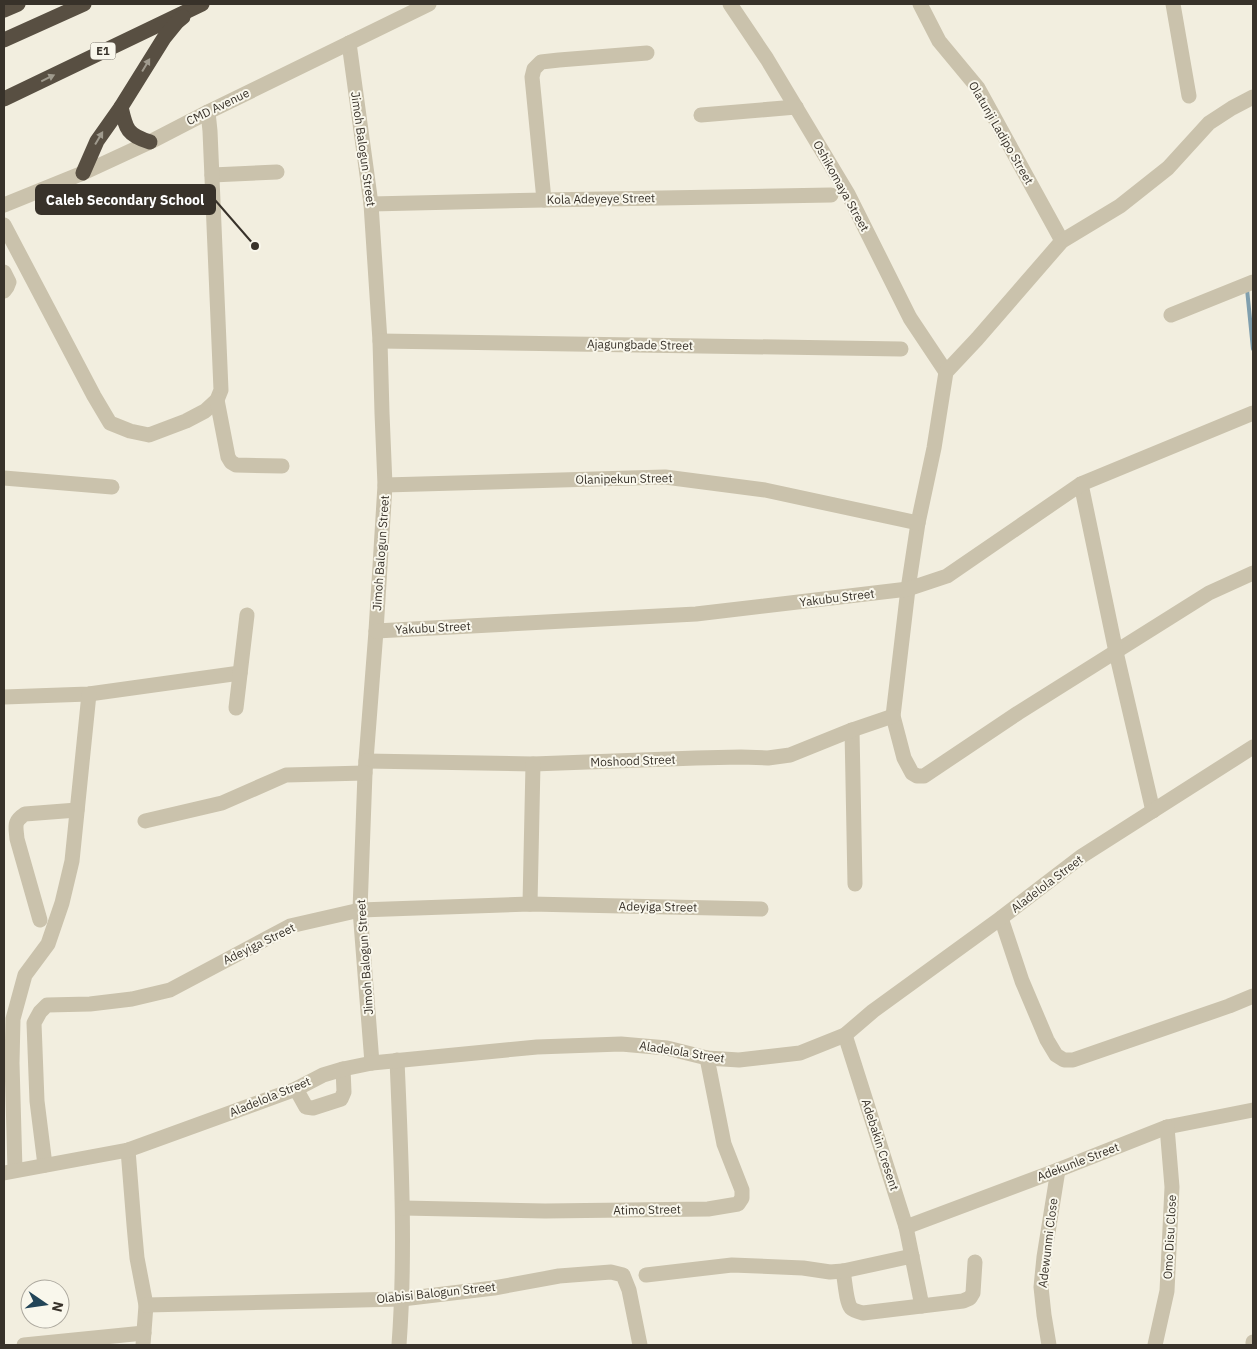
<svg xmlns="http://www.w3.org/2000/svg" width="1257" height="1349" font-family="'IBM Plex Sans',sans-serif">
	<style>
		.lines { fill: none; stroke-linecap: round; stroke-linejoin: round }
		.stream { stroke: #809fae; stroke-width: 4 }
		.minor { stroke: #cac2ac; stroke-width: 15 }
		.highway { stroke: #584f42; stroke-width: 15 }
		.oneway { fill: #a09b8e }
		.labels { text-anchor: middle; stroke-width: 4; stroke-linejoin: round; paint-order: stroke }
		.shield { fill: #f9f7ec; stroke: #726d64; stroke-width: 1 }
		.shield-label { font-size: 11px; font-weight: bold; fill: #38322a }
		.street-label { font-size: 12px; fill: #38322a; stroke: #f9f7ec }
		.leader { fill: none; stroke: #38322a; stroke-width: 2 }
		.callout-dot { fill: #38322a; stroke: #f9f7ec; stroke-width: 2 }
		.callout { fill: #38322a; stroke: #38322a; stroke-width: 2 }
		.callout-label { font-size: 14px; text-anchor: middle; font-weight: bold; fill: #fff }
	</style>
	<rect width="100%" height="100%" fill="#f2eedf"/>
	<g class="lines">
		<polyline class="stream" points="1247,289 1253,349"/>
		<g class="minor">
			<polyline points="730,4 767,59 848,194 910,318 946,372"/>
			<polyline points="920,4 939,41 978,88 1062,241"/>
			<polyline points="1173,4 1189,96"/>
			<polyline points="349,43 371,204 380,341 382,413 385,485 376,631 365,773 360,910 372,1063"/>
			<polyline points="1253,97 1232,108 1209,123 1168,168 1120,206 1062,241 977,339 946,372 934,448 918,523 908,589 893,716 904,758 912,773 917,776 924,776 1018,713 1209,593 1253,573"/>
			<polyline points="701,115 796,107"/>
			<polyline points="212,175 277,172"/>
			<polyline points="544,200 532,77 534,69 541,62 559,60 647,53"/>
			<polyline points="371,204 544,200 831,195"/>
			<polyline points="4,205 83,173 150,142 208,112 429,4"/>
			<polyline points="4,225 94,396 110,423 130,431 149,435 186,421 205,411 217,400 221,390 210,131 208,112"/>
			<polyline points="4,272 9,282 7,287 4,291"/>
			<polyline points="1171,315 1253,282"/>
			<polyline points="380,341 901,349"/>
			<polyline points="217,400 228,457 231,462 236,465 282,466"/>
			<polyline points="4,478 112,487"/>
			<polyline points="1081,484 1116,652 1153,811"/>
			<polyline points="385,485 665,477 765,490 918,523"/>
			<polyline points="376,631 696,614 908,589 947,576 1081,484 1253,413"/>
			<polyline points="4,697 89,694 240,673"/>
			<polyline points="236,708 247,615"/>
			<polyline points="852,730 855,884"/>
			<polyline points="366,761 533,764 696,758 741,757 768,758 790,755 852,730 893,716"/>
			<polyline points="145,821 222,803 286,775 365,773"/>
			<polyline points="530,904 533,764"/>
			<polyline points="1001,918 1022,981 1047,1040 1056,1055 1064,1060 1073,1060 1229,1006 1253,996"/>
			<path d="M40 920 17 839C16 826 13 822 25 814L77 810"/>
			<polyline points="845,1035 906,1227 922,1306"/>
			<path d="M397 1060C401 1155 406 1250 399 1345"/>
			<polyline points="296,1089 306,1107 313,1108 341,1099 344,1092 343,1069"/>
			<polyline points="128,1150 134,1225 137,1258 146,1305 143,1345"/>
			<polyline points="45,1165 37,1101 34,1023 40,1012 47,1005 90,1004 132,999 170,990 290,926 360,910 530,904 761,909"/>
			<polyline points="15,1170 12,1063 13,1019 25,975 48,944 62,903 72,861 89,694"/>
			<polyline points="4,1173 128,1150 296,1089 323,1075 343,1069 372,1063 537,1047 621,1044 667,1048 707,1058 739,1060 800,1053 845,1035 873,1011 1001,918 1082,856 1253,747"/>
			<polyline points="403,1208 545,1211 708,1209 738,1204 742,1198 742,1190 724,1144 707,1058"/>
			<polyline points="906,1227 1058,1170 1167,1127 1253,1110"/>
			<path d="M843 1271C845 1280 846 1302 851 1308 854 1311 859 1312 863 1313L963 1301 970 1298 973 1293 975 1262"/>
			<polyline points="646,1275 732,1265 803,1268 830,1272 843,1271 912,1256"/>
			<polyline points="146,1305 402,1299 494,1288 559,1276 611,1272 623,1275 629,1290 640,1345"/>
			<polyline points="24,1345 144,1333"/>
			<polyline points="1049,1345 1044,1315 1041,1287 1044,1257 1058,1170"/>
			<polyline points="1155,1345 1167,1291 1172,1187 1167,1127"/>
			<polyline points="1253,1345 1253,1342"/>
		</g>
		<g class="highway">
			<polyline points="4,10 18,4"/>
			<polyline points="4,40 84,4"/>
			<polyline points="4,99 202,4"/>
			<path d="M121 107C126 129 127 135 150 142"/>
			<polyline points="83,173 97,141 121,107 164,38 177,22 183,17"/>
		</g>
	</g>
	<defs><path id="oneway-solid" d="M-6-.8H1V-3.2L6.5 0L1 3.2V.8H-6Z" transform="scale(1.25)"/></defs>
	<g class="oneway">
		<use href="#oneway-solid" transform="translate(146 65) rotate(-59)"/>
		<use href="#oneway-solid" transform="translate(48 78) rotate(-26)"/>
		<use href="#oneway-solid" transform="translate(99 138) rotate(-59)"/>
	</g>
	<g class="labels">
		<rect class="shield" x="90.5" y="42.5" width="25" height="17" rx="4"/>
		<g class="shield-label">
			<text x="103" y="55">E1</text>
		</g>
		<g class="street-label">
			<text transform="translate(218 107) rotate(-26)" y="4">CMD Avenue</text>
			<text transform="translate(1001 133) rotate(60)" y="4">Olatunji Ladipo Street</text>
			<text transform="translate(363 149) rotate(82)" y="4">Jimoh Balogun Street</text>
			<text transform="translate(841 186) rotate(61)" y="4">Oshikomaya Street</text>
			<text transform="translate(601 199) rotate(-1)" y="4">Kola Adeyeye Street</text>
			<text transform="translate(640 345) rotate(1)" y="4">Ajagungbade Street</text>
			<text transform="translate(624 479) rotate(-1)" y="4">Olanipekun Street</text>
			<text transform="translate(381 553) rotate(-86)" y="4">Jimoh Balogun Street</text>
			<text transform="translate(837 598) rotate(-7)" y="4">Yakubu Street</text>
			<text transform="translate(433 628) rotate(-3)" y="4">Yakubu Street</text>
			<text transform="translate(633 761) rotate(-2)" y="4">Moshood Street</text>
			<text transform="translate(1047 884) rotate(-37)" y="4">Aladelola Street</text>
			<text transform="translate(658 907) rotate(1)" y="4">Adeyiga Street</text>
			<text transform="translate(259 944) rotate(-26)" y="4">Adeyiga Street</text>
			<text transform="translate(365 957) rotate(-94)" y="4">Jimoh Balogun Street</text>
			<text transform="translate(682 1052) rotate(9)" y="4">Aladelola Street</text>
			<text transform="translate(270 1097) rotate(-22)" y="4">Aladelola Street</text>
			<text transform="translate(880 1145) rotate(72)" y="4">Adebakin Cresent</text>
			<text transform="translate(1078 1162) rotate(-21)" y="4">Adekunle Street</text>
			<text transform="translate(647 1210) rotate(-1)" y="4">Atimo Street</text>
			<text transform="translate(1170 1237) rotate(-87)" y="4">Omo Disu Close</text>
			<text transform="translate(1048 1243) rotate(-83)" y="4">Adewunmi Close</text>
			<text transform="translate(436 1293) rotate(-6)" y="4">Olabisi Balogun Street</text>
		</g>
	</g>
	<path class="leader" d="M255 246L215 200"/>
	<circle class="callout-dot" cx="255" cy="246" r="5"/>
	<rect class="callout" x="36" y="185" width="179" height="29" rx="5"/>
	<g class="callout-label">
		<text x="125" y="205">Caleb Secondary School</text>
	</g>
	<rect width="1257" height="1349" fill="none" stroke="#38322a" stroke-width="10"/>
	<g transform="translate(45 1304) rotate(103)"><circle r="24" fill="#f9f7ec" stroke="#aca89e"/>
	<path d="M0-4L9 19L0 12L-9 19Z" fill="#224558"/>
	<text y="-8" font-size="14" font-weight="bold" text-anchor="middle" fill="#38322a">N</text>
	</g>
</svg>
